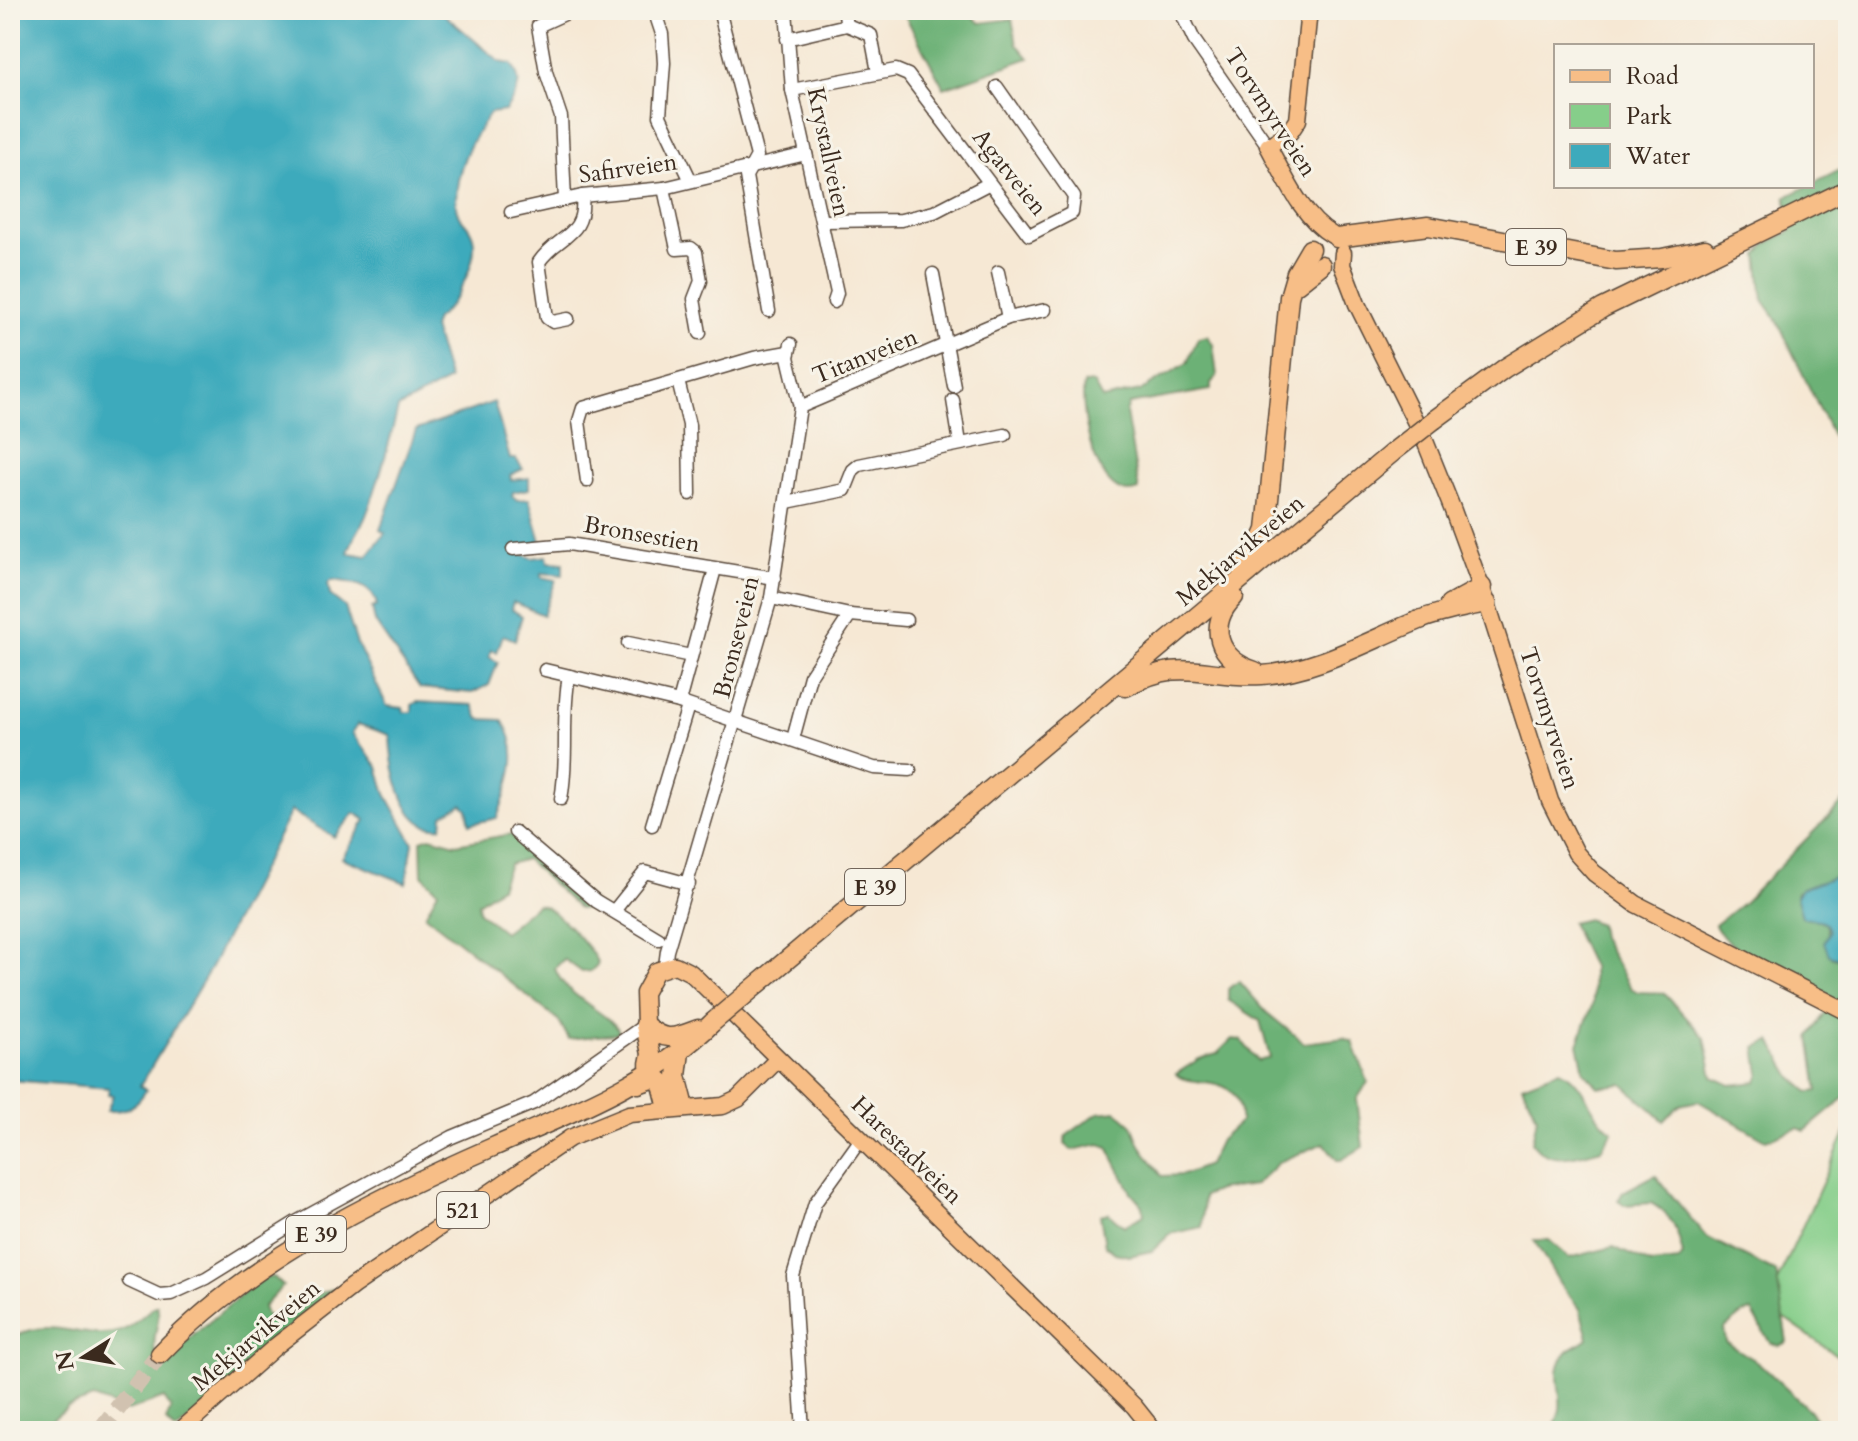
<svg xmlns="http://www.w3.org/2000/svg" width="1858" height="1441" font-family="Cardo,serif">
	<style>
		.green { fill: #86ce8a; stroke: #607c54; stroke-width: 2 }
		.forest { fill: #6cb176; stroke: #546e4a; stroke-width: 2 }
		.water { fill: #3daabc; stroke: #3c6a6d; stroke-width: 2 }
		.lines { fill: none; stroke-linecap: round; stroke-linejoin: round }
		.highway-tunnel { stroke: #d1c2b0; stroke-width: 18; stroke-dasharray: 18 9; stroke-linecap: butt }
		.minor-casing { stroke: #574639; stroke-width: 15 }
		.major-casing { stroke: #574639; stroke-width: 19 }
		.highway-casing { stroke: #574639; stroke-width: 21 }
		.minor { stroke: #fff; stroke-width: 12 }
		.major { stroke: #f7be87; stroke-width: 16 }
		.highway { stroke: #f7be87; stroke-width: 18 }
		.highway-bridge-casing { stroke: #574639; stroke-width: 21; stroke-linecap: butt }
		.highway-bridge { stroke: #f7be87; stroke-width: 18 }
		.labels { text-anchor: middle; stroke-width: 6; stroke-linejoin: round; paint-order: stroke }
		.shield { fill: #f7f3e8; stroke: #73665b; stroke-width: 2 }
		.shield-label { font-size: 22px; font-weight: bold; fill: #3b2a1e }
		.street-label { font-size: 24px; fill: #3b2a1e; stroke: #f7f3e8 }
	</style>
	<rect width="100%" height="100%" fill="#f7f3e8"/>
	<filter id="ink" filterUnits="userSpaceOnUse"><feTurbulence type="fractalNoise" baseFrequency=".0125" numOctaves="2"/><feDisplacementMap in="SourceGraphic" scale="16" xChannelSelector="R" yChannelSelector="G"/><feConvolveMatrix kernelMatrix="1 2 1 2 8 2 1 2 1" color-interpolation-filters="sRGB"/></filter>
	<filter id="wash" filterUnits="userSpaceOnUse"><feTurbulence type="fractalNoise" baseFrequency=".006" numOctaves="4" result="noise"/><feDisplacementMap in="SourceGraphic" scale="32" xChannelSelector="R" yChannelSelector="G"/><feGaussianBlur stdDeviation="1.8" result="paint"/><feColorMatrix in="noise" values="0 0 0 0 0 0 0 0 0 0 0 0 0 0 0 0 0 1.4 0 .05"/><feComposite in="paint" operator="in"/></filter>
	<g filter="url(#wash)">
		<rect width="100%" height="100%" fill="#f6e8d4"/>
		<polygon class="green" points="1848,1127 1848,1363 1766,1306"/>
		<g class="forest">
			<polygon points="902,10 964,10 980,23 1012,19 1017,44 1029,58 944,88"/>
			<polygon points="1848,166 1848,460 1844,460 1776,318 1763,300 1758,255 1766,244 1792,230 1786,197"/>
			<path d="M1207 336 1213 344 1217 376 1211 383V390L1129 404 1126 413 1139 490C1097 507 1079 412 1084 384L1093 383 1102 399 1140 391 1187 363 1198 338Z"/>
			<path d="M1848 797V872L1797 892 1796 896 1814 918 1826 923 1833 957 1848 961V1095L1805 1131 1798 1128 1766 1140 1698 1101 1680 1105 1664 1121 1623 1084 1598 1087 1584 1071 1578 1044 1593 1003 1592 967 1571 923 1587 919 1599 924 1601 938 1631 988 1638 992 1664 993 1705 1038 1713 1077 1730 1085 1757 1082 1760 1074 1756 1047 1771 1041 1792 1077 1809 1092 1818 1091 1810 1036 1830 1005C1806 991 1723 948 1715 925L1744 902Z"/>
			<path d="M512 834 595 905 592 909H579L526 859 509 864 500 887 478 903 479 912 504 932 536 905C550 902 593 949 598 964L591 971 582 972 564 959 555 968C563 997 615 1016 619 1032L615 1034 569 1039 558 1020 425 915 438 891 422 875 421 840 430 837 456 844Z"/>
			<path d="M1239 981 1266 1012 1304 1043 1344 1038 1353 1042 1368 1082 1357 1099 1363 1147 1341 1160H1337L1324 1143 1279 1162 1255 1185 1218 1190 1204 1196 1202 1227 1170 1234 1152 1251 1129 1256 1115 1253 1105 1245 1100 1215 1108 1213 1124 1226 1144 1215 1143 1206 1131 1192 1108 1147 1100 1144 1072 1150 1065 1144 1066 1136 1098 1113 1116 1111 1132 1125 1140 1145 1162 1176 1183 1175 1208 1165 1220 1140 1240 1122C1243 1067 1188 1090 1176 1074L1199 1059 1217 1054 1232 1039 1241 1040 1258 1061 1270 1058 1260 1021 1228 1000V989Z"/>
			<path d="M1560 1070C1587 1082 1589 1116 1613 1131L1601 1149C1577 1156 1548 1167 1532 1142L1537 1117 1522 1085Z"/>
			<path d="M1655 1175 1706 1237 1776 1272 1787 1342 1779 1346 1770 1343 1752 1311 1744 1313 1724 1329 1726 1342 1759 1363 1810 1411 1823 1431H1550C1575 1400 1544 1378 1567 1352 1572 1346 1582 1344 1588 1338L1580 1309 1560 1284 1534 1240H1549L1569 1258 1613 1247 1651 1264 1679 1261 1683 1255C1678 1232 1673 1215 1651 1203L1624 1205 1618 1201 1623 1192Z"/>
			<path d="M274 1277 283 1286 263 1307 266 1315 272 1320C295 1316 305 1294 335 1289L338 1293 176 1431 166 1421 171 1408 164 1398 128 1411 94 1398 68 1407 38 1431H10V1355L16 1336C54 1315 84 1343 121 1331 134 1326 145 1312 157 1305 162 1321 151 1335 155 1353L170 1355 253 1285 265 1278Z"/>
		</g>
		<g class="water">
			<path d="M10 10H439L500 62 511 64C525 82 517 94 505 111L490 113C470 142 455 169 456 206 457 219 466 221 471 232 483 256 455 306 436 319L433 328 449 380 398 408C389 444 380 479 367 513 362 528 351 539 348 553L367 556 385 533 380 530 416 430 494 402 510 459H516L523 469 510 475 511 480 529 478V489L513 492 512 496 518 500 529 499 541 541 513 551 532 558 547 556 548 562 563 563V575L541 573V577L556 580 543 615 513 602 511 609 522 616 515 640 503 635 497 652 491 650 489 657 498 662 489 685 472 693 420 688 375 622 372 608 377 606C374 585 351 582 333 580L328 583 330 595 345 607 357 644 387 706 403 708 404 712H412V705L417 702 473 705 479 719 502 720C524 752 509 785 497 818L470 824 467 809 462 804 443 815 442 827C401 832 391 765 390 735L358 724 352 733 378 767 386 794 413 843 406 883 342 858 366 820 355 813 334 837 291 811 210 969 140 1086 146 1090C137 1106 125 1112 107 1111L113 1095 108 1094 109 1088 10 1080Z"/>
			<path d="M1848 872V961L1829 955 1824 942 1829 931C1825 914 1813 923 1802 917L1796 896 1801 889Z"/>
		</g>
	</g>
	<g filter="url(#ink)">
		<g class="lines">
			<polyline class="highway-tunnel" points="100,1431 160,1354"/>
			<defs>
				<g id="minor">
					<polyline points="654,10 662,34 664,63 660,116 691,181"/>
					<polyline points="719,10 757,156 746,176 769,311"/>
					<polyline points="786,10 792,90 837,293 834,302"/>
					<polyline points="1180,10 1194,40 1268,146"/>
					<polyline points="847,25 871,35 878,72"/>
					<polyline points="787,39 847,25 844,10"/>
					<polyline points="792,90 896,70 908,75 1029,235 1072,213 1074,197 997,87"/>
					<polyline points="664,188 677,249 691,248 696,252 701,281 694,299 700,333"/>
					<polyline points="565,200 561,117 546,72 538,26 573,10"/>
					<polyline points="511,212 582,196 664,188 806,154"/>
					<polyline points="822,221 901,220 934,212 988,184"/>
					<polyline points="998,272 1008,318"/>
					<polyline points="933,274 954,386"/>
					<path d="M568 319 553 322 547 318 539 262C558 234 586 238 582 196"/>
					<polyline points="678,381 689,425 690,494"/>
					<polyline points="953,400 960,443"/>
					<polyline points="800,407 1008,318 1045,310"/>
					<polyline points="587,481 579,421 583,408 754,358 788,352"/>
					<polyline points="787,502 845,490 853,470 859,465 1005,435"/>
					<polyline points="513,549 569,544 775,578"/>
					<polyline points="771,598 850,615 906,620"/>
					<polyline points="628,643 691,656"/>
					<polyline points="545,670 679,702 874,768 910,770"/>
					<polyline points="679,702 715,569"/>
					<polyline points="793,739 810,676 850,615"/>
					<path d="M561 799C569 757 561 717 569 676"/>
					<polyline points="652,825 688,706"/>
					<polyline points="515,832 596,901 659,939"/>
					<polyline points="614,911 645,872 689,884"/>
					<polyline points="665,966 667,951 771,598 800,407 788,357 791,344"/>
					<polyline points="129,1281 159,1295 171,1294 206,1278 296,1222 452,1137 534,1103 645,1025"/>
					<polyline points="803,1431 793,1276 815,1203 861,1139"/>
				</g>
				<g id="major">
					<path d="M1309 10 1298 120 1290 132 1268 146C1284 175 1302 218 1332 235"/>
					<polyline points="1343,253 1342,265 1357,304 1425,441 1452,508 1487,603 1550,801 1576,853 1594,873 1636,904 1848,1012"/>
					<polyline points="645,1025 644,993 656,971 675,965 691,973 1134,1406 1154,1431"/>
					<polyline points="180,1431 276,1346 353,1286 570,1138 629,1114 723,1106 738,1099 778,1059"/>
				</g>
				<g id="highway">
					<polyline points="1337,238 1428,226 1616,261 1662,258 1705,249"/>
					<polyline points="1297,284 1321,265"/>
					<polyline points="1434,420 1505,368 1603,308 1848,189"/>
					<polyline points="1241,567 1258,548 1266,530 1289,297 1296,273 1310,249"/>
					<path d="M1234 597C1206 625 1218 660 1255 671"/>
					<polyline points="1449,605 1482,587"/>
					<path d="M1126 687C1182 655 1206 679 1262 675 1318 671 1371 639 1422 619 1443 611 1466 607 1487 603"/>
					<polyline points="745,995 1393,452"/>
					<path d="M645 1025C666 1043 674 1038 698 1029"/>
					<polyline points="645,1025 651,1054 649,1064"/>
					<polyline points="680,1052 677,1076 685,1107"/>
					<polyline points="638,1084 652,1079 661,1081 668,1108"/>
					<path d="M160 1354C251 1259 374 1199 493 1147 570 1113 652 1083 713 1022"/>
				</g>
			</defs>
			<use href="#minor" class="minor-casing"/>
			<use href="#major" class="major-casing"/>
			<use href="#highway" class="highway-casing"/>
			<use href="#minor" class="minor"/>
			<use href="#major" class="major"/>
			<use href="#highway" class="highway"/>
			<defs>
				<g id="highway-bridge">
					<polyline points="1393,452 1434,420"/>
					<polyline points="713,1022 745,995"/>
				</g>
			</defs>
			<use href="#highway-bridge" class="highway-bridge-casing"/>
			<use href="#highway-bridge" class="highway-bridge"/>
		</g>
	</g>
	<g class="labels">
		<g class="shield">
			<rect x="1506" y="229" width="60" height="36" rx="6"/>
			<rect x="845" y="869" width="60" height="36" rx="6"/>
			<rect x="437" y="1192" width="52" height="36" rx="6"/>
			<rect x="286" y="1216" width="60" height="36" rx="6"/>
		</g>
		<g class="shield-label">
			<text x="1536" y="255">E 39</text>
			<text x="875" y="895">E 39</text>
			<text x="463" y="1218">521</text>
			<text x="316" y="1242">E 39</text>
		</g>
		<g class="street-label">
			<text transform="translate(1271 112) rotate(57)" y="8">Torvmyrveien</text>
			<text transform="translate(829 152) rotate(78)" y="8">Krystallveien</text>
			<text transform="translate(628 168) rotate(-8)" y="8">Safirveien</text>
			<text transform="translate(1010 172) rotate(51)" y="8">Agatveien</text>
			<text transform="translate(865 356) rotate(-22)" y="8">Titanveien</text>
			<text transform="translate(642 534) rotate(10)" y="8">Bronsestien</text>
			<text transform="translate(1240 550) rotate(-40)" y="8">Mekjarvikveien</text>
			<text transform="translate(736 637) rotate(-76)" y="8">Bronseveien</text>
			<text transform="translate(1550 718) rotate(72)" y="8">Torvmyrveien</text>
			<text transform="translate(907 1150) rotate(44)" y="8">Harestadveien</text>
			<text transform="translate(256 1335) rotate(-40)" y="8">Mekjarvikveien</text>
		</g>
	</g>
	<rect width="1858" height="1441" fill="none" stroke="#f7f3e8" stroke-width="40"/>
	<rect x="1554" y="44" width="260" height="144" fill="#f7f3e8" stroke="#aca397" stroke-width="2"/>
	<rect x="1570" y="70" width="40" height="12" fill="#f7be87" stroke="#aca397" stroke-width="2"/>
	<text x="1626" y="84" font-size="24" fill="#3b2a1e">Road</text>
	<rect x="1570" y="104" width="40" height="24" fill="#86ce8a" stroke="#aca397" stroke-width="2"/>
	<text x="1626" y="124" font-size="24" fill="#3b2a1e">Park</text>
	<rect x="1570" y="144" width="40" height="24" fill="#3daabc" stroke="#aca397" stroke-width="2"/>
	<text x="1626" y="164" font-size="24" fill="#3b2a1e">Water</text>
	<g transform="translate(84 1357) rotate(259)" stroke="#f7f3e8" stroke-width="6" paint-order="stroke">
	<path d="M0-6L14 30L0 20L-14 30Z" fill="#3b2a1e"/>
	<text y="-12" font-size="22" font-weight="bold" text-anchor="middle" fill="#3b2a1e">N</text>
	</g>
</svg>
